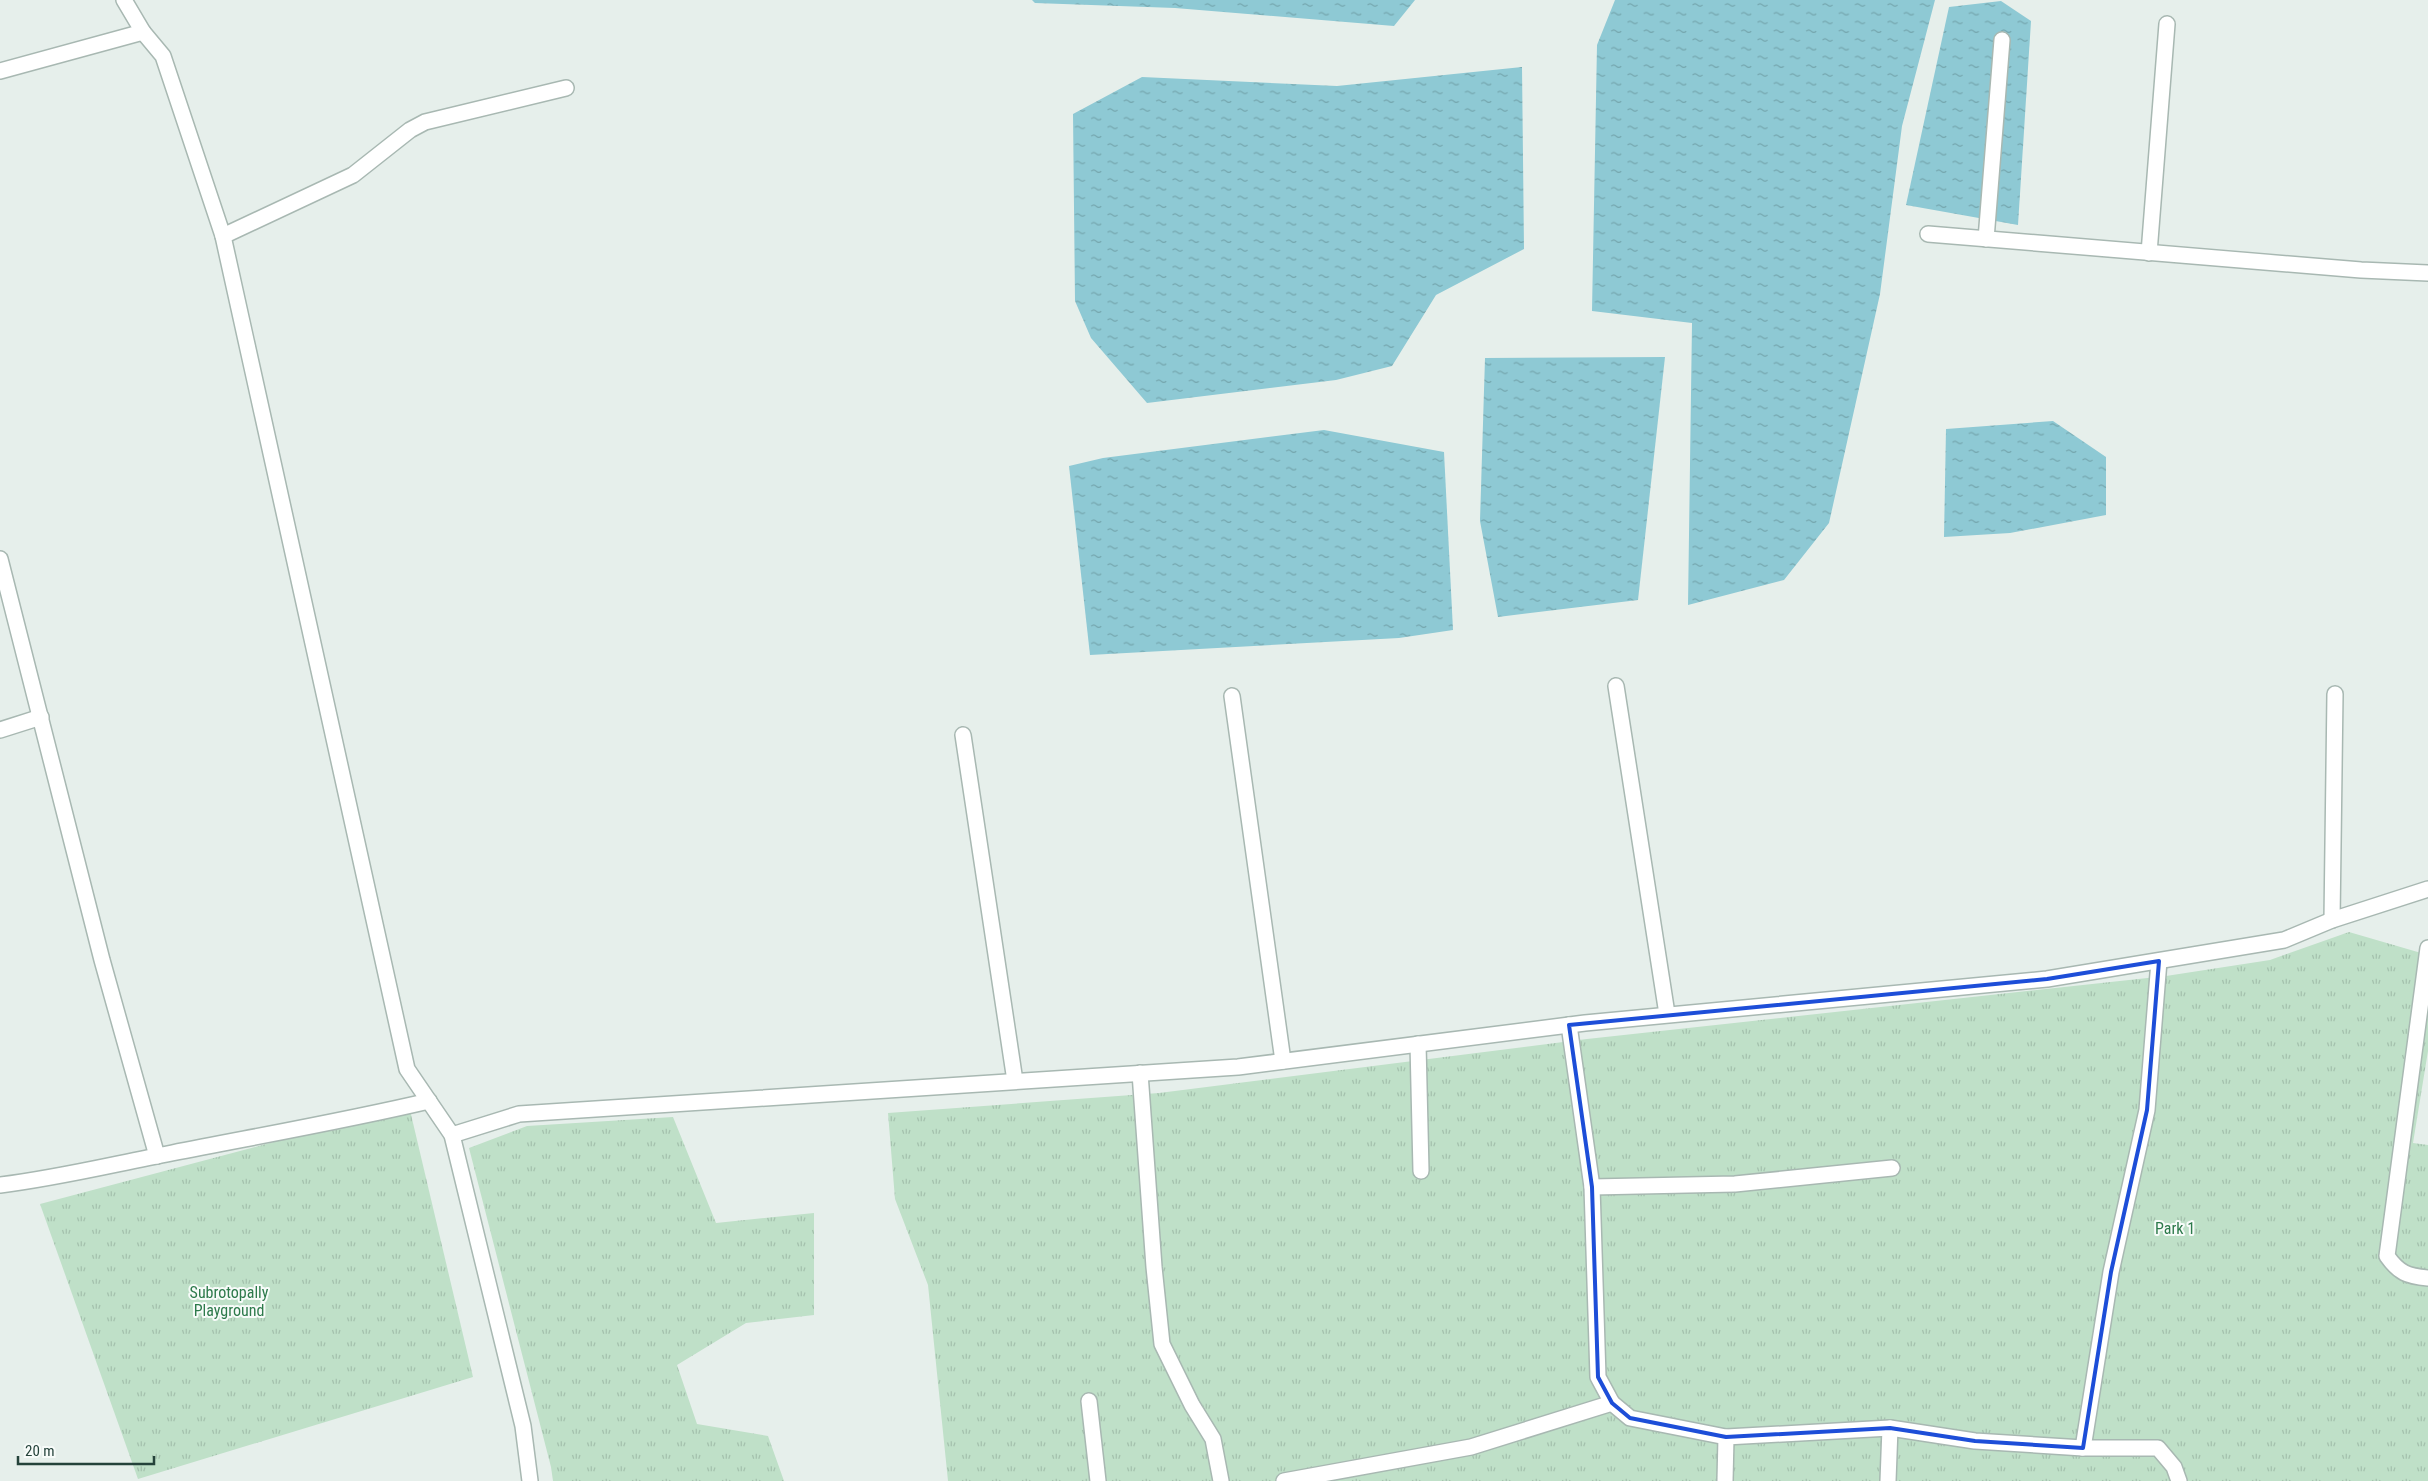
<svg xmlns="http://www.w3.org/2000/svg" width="2428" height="1481" font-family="'Roboto Condensed',sans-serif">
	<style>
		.park { fill: url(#park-tufts) }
		.water { fill: url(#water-ripples) }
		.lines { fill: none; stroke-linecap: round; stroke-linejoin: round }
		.minor-casing { stroke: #a8b8b2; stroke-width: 18 }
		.minor { stroke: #fff; stroke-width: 15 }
		.marked { fill: none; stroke: #1d4ed8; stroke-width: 4; stroke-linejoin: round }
		.labels { text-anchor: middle; stroke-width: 4; stroke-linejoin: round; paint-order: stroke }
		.park-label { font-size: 16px; fill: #2d7a4b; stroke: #f7fbf9 }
	</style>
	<defs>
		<pattern id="park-tufts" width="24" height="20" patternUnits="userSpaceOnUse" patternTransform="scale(1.25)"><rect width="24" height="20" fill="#bfe0c8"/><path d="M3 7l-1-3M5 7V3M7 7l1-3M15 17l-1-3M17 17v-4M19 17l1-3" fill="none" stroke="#a4c1ad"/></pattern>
		<pattern id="water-ripples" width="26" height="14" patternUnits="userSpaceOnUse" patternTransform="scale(1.25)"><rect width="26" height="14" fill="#8ec9d4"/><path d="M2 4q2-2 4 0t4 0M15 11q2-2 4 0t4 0" fill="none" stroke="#74a5ad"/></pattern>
	</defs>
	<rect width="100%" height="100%" fill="#e6efeb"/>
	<g class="park">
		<polygon points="2349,932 2428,955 2428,1051 2413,1143 2428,1145 2428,1481 948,1481 928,1285 895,1199 888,1113 1159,1093 1587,1039 2166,976 2270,960"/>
		<polygon points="409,1106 473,1377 138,1479 40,1204"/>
		<polygon points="673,1117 716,1223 814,1213 814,1315 746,1323 677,1365 697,1424 768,1436 784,1481 553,1481 551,1467 469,1148 527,1126"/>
	</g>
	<g class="water">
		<polygon points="1032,0 1415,0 1394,26 1175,8 1035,3"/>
		<polygon points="1615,0 1935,0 1902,126 1880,294 1829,523 1784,580 1688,605 1692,323 1592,311 1597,45"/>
		<polygon points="2001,1 2031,21 2018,225 1906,205 1949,7"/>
		<polygon points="1522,67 1524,249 1436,295 1392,366 1336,380 1147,403 1091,338 1075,301 1073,114 1142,77 1337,86"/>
		<polygon points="1665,357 1638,600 1498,617 1480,521 1485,358"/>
		<polygon points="2053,421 2106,457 2106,515 2010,533 1944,537 1946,429"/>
		<polygon points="1324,430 1444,452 1453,630 1399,638 1090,655 1069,466 1103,458"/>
	</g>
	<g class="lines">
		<defs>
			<g id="minor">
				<polyline points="124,0 143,32 163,56 223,236 407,1069 452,1135 523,1426 530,1481"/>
				<polyline points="0,71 143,32"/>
				<polyline points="1928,234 2361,270 2428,273"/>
				<polyline points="223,236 353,175 410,130 425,122 566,88"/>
				<polyline points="1986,239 2002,40"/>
				<polyline points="2149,253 2167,24"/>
				<polyline points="0,559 102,960 157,1156"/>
				<polyline points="1616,686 1667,1014"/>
				<polyline points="1232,696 1283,1061"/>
				<polyline points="0,730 41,717"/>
				<polyline points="963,735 1015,1081"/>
				<polyline points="2332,920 2335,694"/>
				<path d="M2428 948 2387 1256C2399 1273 2407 1276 2428 1278"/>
				<polyline points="1569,1025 1592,1187 1598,1377 1612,1403 1630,1418 1726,1437 1890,1428 1975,1441 2083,1448 2158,1448 2174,1467 2179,1481"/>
				<polyline points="1418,1044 1421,1171"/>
				<polyline points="1140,1073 1154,1267 1162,1344 1192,1405 1213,1439 1221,1481"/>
				<polyline points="452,1135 519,1114 1238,1067 1585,1023 2047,979 2284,940 2332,920 2428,889"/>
				<path d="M0 1185C58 1178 114 1164 172 1153 258 1136 344 1121 429 1101"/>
				<polyline points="1592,1187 1735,1184 1892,1168"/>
				<polyline points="1089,1401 1098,1481"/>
				<polyline points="2083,1448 2111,1272 2147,1110 2159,961"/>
				<polyline points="1284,1481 1471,1447 1612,1403"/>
				<polyline points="1725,1481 1726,1437"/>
				<polyline points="1888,1481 1890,1428"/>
			</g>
		</defs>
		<use href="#minor" class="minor-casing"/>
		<use href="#minor" class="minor"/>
	</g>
	<path class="marked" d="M2159 961 2147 1110 2111 1272 2083 1448 1975 1441 1890 1428 1726 1437 1630 1418 1612 1403 1598 1377 1592 1187 1569 1025 2047 979Z"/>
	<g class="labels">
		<g class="park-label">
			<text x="2175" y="1234">Park 1</text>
			<text x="229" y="1298">Subrotopally<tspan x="229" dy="18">Playground</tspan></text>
		</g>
	</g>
	<path d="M18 1456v8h136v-8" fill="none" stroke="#24423a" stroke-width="2.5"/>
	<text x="25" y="1456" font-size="15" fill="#24423a" stroke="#f7fbf9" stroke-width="4" paint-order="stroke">20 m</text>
</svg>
